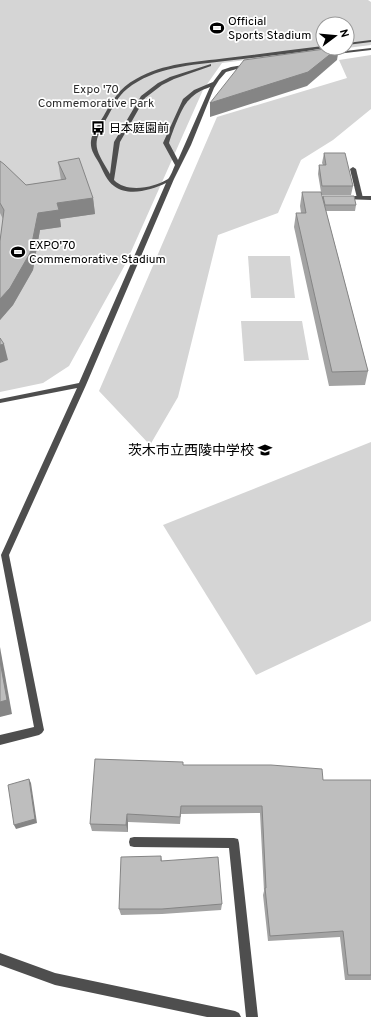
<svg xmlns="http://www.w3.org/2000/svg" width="371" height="1017" font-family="Overpass,'Noto Sans JP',sans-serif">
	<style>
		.green { fill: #d5d5d5 }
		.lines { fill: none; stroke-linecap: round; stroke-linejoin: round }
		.lane { fill: #4e4e4e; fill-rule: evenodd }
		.street { fill: #4e4e4e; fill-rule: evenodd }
		.wall { fill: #a3a3a3 }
		.shaded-wall { fill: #858585 }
		.building { fill: #bebebe; stroke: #858585 }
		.labels { text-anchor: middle; stroke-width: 3.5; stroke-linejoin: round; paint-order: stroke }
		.far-poi-label { font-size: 12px; fill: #000; stroke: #fff; text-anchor: start }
		.far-park-label { font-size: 12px; fill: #2c2c2c; stroke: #fff }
		.poi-label { font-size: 14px; fill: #000; stroke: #fff; text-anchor: end }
	</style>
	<rect width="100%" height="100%" fill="#fff"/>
	<g class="green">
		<polygon points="0,0 368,0 371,2 371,45 347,48 347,24 323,24 323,48 345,48 222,63 203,90 126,263 69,366 43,383 0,392"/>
		<polygon points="371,55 371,109 333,140 301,160 278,213 218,235 178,397 150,445 99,391 217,117 347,78 339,60"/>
		<polygon points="248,256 290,256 295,298 251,298"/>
		<polygon points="241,321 302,321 309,360 244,361"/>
		<polygon points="371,442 371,621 256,675 163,525"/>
	</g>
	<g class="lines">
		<g class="lane">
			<polygon points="371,40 371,42 347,45 347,43"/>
			<path d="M323 46V48H324C292 54 258 57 225 61 192 65 154 67 127 89 118 96 113 107 108 116 91 145 94 147 110 174L114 142 141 96 158 83 170 77 211 64V66L174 79 162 85 145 98 120 142 114 180C126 193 154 188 168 179 171 176 173 169 175 165L163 143 183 99 194 90 213 82 222 70 231 67 249 64 251 65 226 72 219 80 214 88 191 145 174 179 86 385 9 555 44 730 42 733 39 735 0 745V735L34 727 1 555 77 388 0 403V399L79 383 166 183C151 190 129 197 114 186 107 181 103 171 99 163 95 156 90 150 91 141 92 132 98 125 103 117 112 101 119 88 136 79 163 63 196 62 227 58 259 54 291 50 323 46ZM210 87 178 160 169 143C172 133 182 106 189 100 195 93 202 90 210 87Z"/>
			<polygon points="371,48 371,50 328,55 326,54 328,53"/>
			<polygon points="353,167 356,169 363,198 362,199 357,198 350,169"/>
			<polygon points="134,837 234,838 238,839 239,843 258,1017 246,1017 229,848 134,847 130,846 129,842 130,838"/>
		</g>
		<g class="street">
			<polygon points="345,196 371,196 371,200 343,199 342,198"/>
			<polygon points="0,953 55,973 235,1011 239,1013 241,1017 207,1017 55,985 0,965"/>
		</g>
	</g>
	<g class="wall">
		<polygon points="324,153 353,186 351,195 322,195 323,199 323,196 356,205 355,211 326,211 368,371 365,385 329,386 294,227 296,213 301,213 300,206 302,192 321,192 318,174 319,165 323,165 322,163"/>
		<polygon points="0,161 26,185 61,180 58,162 93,198 95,214 60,219 61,227 40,230 33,270 13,305 0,320 0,241 3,219 0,213"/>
		<polygon points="183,765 323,780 371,780 371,980 345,980 340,937 268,941 263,895 264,891 260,813 181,814 180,824 128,822 128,832 92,831 90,824"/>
		<polygon points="161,856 162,861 222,904 221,910 162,914 121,915 119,909"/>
	</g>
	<g class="shaded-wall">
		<polygon points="338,48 339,48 337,60 307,86 210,117 210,103"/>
		<polygon points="93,198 95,214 60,219 61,227 40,230 33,270 13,305 0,320 0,299 38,213 57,203"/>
		<polygon points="4,344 8,360 0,363 0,345"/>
		<polygon points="0,647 12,714 0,717"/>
		<polygon points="29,779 31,783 37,823 16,829 14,825"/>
		<polygon points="127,814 128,822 128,832 126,825"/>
	</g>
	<g class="building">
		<polygon points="332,48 338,48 308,72 210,103 244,60"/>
		<polygon points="324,153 345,153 353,186 322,186 319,165 326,165"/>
		<polygon points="79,158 93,198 57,203 59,210 38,213 30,253 10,288 0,299 0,241 4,210 0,203 0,161 4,164 26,185 66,179 58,162"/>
		<polygon points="302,192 321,192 368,371 332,372 296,213 306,213"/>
		<polygon points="323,196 354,196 356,205 325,205"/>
		<polygon points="0,338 4,344 0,345"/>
		<polygon points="0,661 7,700 0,702"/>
		<polygon points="95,759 183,762 183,765 271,765 322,769 323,780 371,780 371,975 348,975 343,931 270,936 265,888 266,888 262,806 181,806 180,817 127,814 126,825 90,824"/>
		<polygon points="29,779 35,819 14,825 8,785"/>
		<polygon points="161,856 161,861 218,857 222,904 162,909 119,909 121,857"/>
	</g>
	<defs>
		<symbol id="stadium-bare" viewBox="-9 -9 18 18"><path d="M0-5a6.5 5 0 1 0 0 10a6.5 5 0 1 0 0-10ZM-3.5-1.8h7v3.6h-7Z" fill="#000" stroke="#fff" stroke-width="2.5" paint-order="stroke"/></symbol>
		<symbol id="bus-bare" viewBox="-9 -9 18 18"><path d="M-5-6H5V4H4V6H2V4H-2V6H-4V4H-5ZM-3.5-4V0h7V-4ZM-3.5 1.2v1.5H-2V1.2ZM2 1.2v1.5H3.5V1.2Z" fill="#000" stroke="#fff" stroke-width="2.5" paint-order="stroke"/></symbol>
		<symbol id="school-bare" viewBox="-9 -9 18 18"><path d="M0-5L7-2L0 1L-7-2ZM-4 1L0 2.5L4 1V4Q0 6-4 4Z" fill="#000" stroke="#fff" stroke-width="2.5" paint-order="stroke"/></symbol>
	</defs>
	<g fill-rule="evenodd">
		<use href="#stadium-bare" x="207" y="18" width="20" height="20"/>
		<use href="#bus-bare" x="88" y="118" width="20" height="20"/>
		<use href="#stadium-bare" x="8" y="242" width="20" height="20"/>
		<use href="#school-bare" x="255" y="440" width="20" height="20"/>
	</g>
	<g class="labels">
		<g class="far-poi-label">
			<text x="228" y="25">Official<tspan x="228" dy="14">Sports Stadium</tspan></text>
			<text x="109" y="132">日本庭園前</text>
			<text x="29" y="249">EXPO'70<tspan x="29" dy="14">Commemorative Stadium</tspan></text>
		</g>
		<g class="far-park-label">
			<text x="96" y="93">Expo '70<tspan x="96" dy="14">Commemorative Park</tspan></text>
		</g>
		<g class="poi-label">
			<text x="254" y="455">茨木市立西陵中学校</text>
		</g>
	</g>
	<g transform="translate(335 36) rotate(74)"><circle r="19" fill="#ffffff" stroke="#999999"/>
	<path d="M0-3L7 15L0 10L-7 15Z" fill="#000000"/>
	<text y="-6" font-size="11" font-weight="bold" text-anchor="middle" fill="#000000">N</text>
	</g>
</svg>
